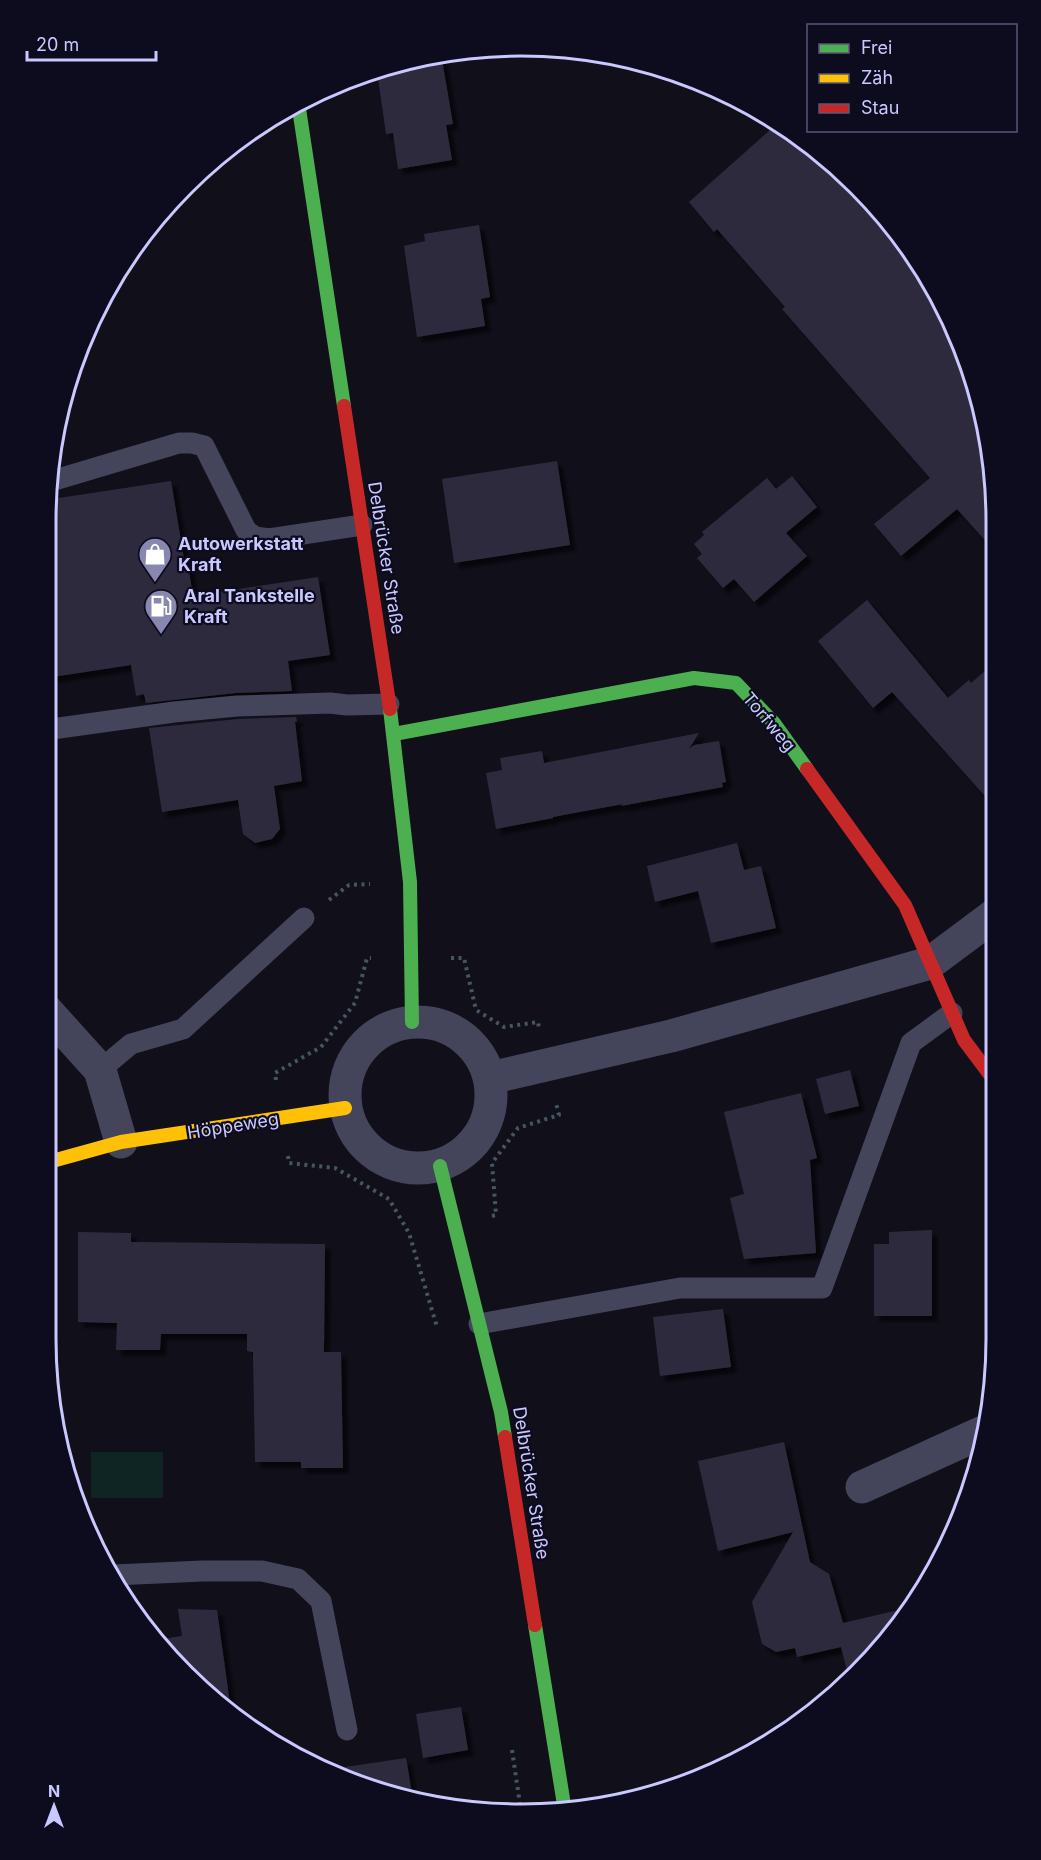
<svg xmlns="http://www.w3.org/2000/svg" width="1041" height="1860" font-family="Inter,sans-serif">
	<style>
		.green { fill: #0e2523 }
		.building { fill: #2d2c3d; filter: url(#shadow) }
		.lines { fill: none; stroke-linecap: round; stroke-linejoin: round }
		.path { stroke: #455661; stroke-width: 4; stroke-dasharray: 3 4.5; stroke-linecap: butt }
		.lane { stroke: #44455b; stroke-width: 21 }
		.street { stroke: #44455b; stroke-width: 33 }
		.fast { stroke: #4caf50; stroke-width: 14 }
		.slow { stroke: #ffc107; stroke-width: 14 }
		.jam { stroke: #c62828; stroke-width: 14 }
		.labels { text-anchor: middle; stroke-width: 4.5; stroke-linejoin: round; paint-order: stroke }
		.poi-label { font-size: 18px; font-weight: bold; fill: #c9c8ff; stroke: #0d0b1e; text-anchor: start }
		.street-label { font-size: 18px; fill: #c9c8ff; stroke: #0d0b1e }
		.rim { fill: none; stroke: #c9c8ff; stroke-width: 3 }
	</style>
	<defs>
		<filter id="shadow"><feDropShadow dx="5.5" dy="5.5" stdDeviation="1.5" flood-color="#0009"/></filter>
	</defs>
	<rect width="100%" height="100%" fill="#100f1a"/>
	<rect class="green" x="91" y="1452" width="72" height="46"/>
	<g class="building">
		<polygon points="441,54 453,124 446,125 452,160 398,169 393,133 386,134 377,71 401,67 400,61"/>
		<polygon points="778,123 856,184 916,257 971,367 992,459 992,548 957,509 901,556 874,524 930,478 782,309 785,307 717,229 714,232 689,202"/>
		<polygon points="479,225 490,297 481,299 485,326 417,337 404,246 425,241 424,234"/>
		<polygon points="557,461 570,545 454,563 442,479"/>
		<polygon points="792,476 817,507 786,533 807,556 754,602 734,579 723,588 697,558 702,554 694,544 704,535 702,532 767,478 776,489"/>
		<polygon points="171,481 184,559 187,559 193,596 318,577 330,655 288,661 292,691 236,693 146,703 144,694 136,696 131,665 46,678 46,500"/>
		<polygon points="867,600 948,698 969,680 971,683 993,664 993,805 892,692 873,708 818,641"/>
		<polygon points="296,717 297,721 295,722 302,781 274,786 280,829 272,839 255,843 243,834 238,800 162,812 149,728 238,719"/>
		<polygon points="699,733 689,749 694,745 719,741 726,782 722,783 723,787 621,806 623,804 553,817 553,818 496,829 486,773 502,770 500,758 542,751 544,763"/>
		<polygon points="737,843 744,870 761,866 776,928 711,943 698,891 655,902 647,866"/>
		<polygon points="850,1070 859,1106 825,1114 816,1079"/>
		<polygon points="801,1093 817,1158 810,1160 816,1253 744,1259 730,1198 744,1194 724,1112"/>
		<polygon points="932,1230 932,1316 874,1316 874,1244 889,1244 889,1232"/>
		<polygon points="78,1232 131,1233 131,1242 325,1244 324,1352 341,1352 343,1468 301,1468 301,1462 255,1462 253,1352 247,1351 247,1334 161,1334 160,1350 116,1350 117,1323 78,1322"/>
		<polygon points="723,1309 731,1367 660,1376 653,1317"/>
		<polygon points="784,1442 810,1562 829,1574 843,1623 907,1608 849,1679 841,1647 797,1657 795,1648 776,1652 762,1644 752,1602 793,1532 718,1551 698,1461"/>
		<polygon points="178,1609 217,1610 231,1711 156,1640 182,1636"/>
		<polygon points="461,1707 468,1750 423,1758 416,1714"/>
		<polygon points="406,1758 413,1800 397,1799 332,1769"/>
	</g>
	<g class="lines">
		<g class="path">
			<polyline points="329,900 349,885 370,884"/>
			<polyline points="451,958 464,958 476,1010 504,1027 538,1022 539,1028"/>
			<polyline points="276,1080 275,1073 321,1047 355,1003 367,958 371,958"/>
			<polyline points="288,1156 289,1163 335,1168 389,1199 409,1233 437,1327"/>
			<polyline points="492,1216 496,1215 492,1163 518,1128 559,1115 556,1103"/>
			<polyline points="512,1750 521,1811"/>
		</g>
		<g class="lane">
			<polyline points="48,482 179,443 192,443 204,446 246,530 255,537 269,539 362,525"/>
			<polyline points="52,729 174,712 237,706 330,703 347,705 389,704"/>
			<polyline points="100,1070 131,1044 183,1029 304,918"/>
			<polyline points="479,1324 680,1288 822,1288 911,1043 952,1013"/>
			<polyline points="114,1575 203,1571 262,1571 298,1579 321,1601 347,1730"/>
		</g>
		<g class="street">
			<polyline points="45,1009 100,1070 121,1142"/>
			<circle cx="418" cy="1095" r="73"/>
			<polyline points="490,1078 671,1036 930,963 993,916"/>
			<polyline points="862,1487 983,1432"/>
		</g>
		<g class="fast">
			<polyline points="298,102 344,406"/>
			<polyline points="390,709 410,882 412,1022"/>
			<polyline points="394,734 694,678 736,683 774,723 807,769"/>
			<polyline points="440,1166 501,1412 505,1437"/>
			<polyline points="535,1625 565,1811"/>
		</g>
		<polyline class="slow" points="45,1163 121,1142 345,1108"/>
		<g class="jam">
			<polyline points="344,406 390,709"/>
			<polyline points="807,769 905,905 964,1040 994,1080"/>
			<polyline points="505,1437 535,1625"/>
		</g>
	</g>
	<defs>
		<symbol id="shop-pin" viewBox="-11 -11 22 30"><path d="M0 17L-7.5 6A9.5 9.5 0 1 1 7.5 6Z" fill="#8887af" stroke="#0d0b1e"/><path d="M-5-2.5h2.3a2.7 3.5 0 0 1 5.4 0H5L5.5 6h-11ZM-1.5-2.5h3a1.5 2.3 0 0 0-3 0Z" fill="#fff"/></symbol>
		<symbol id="fuel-pin" viewBox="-11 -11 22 30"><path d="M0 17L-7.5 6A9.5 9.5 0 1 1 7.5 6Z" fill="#8887af" stroke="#0d0b1e"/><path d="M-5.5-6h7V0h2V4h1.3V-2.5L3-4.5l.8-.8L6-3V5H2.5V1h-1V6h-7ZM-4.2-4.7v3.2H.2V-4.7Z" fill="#fff"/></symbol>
	</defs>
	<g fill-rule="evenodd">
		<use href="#shop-pin" x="136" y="535" width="38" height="52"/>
		<use href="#fuel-pin" x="142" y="587" width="38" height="52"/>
	</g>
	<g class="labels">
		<g class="poi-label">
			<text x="178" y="550">Autowerkstatt<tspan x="178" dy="21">Kraft</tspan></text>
			<text x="184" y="602">Aral Tankstelle<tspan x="184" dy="21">Kraft</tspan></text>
		</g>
		<g class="street-label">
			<text transform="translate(386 558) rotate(81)" y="6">Delbrücker Straße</text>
			<text transform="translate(769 722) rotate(50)" y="6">Torfweg</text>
			<text transform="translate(233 1126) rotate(-9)" y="6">Höppeweg</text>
			<text transform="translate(531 1483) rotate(81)" y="6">Delbrücker Straße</text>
		</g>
	</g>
	<path d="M0 0H1041V1860H0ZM521 56H521A465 465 0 0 1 986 521V1339A465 465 0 0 1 521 1804H521A465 465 0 0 1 56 1339V521A465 465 0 0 1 521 56Z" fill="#0d0b1e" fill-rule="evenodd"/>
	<path class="rim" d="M521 56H521A465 465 0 0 1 986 521V1339A465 465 0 0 1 521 1804H521A465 465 0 0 1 56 1339V521A465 465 0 0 1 521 56Z"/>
	<rect x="807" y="24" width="210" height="108" fill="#0d0b1e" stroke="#585778" stroke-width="1.5"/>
	<rect x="819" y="44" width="30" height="9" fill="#4caf50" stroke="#585778" stroke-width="1.5"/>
	<text x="861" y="54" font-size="18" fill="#c9c8ff">Frei</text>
	<rect x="819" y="74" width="30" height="9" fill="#ffc107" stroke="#585778" stroke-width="1.5"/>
	<text x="861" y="84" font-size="18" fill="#c9c8ff">Zäh</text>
	<rect x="819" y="104" width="30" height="9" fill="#c62828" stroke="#585778" stroke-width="1.5"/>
	<text x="861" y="114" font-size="18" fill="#c9c8ff">Stau</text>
	<g transform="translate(54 1806)" stroke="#0d0b1e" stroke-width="4.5" paint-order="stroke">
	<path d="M0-4.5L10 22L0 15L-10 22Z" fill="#c9c8ff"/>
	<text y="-9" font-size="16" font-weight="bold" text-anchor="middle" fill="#c9c8ff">N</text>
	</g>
	<path d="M27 51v9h129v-9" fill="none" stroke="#c9c8ff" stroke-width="3"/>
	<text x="36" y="51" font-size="18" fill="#c9c8ff" stroke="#0d0b1e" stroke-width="4.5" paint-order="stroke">20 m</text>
</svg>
